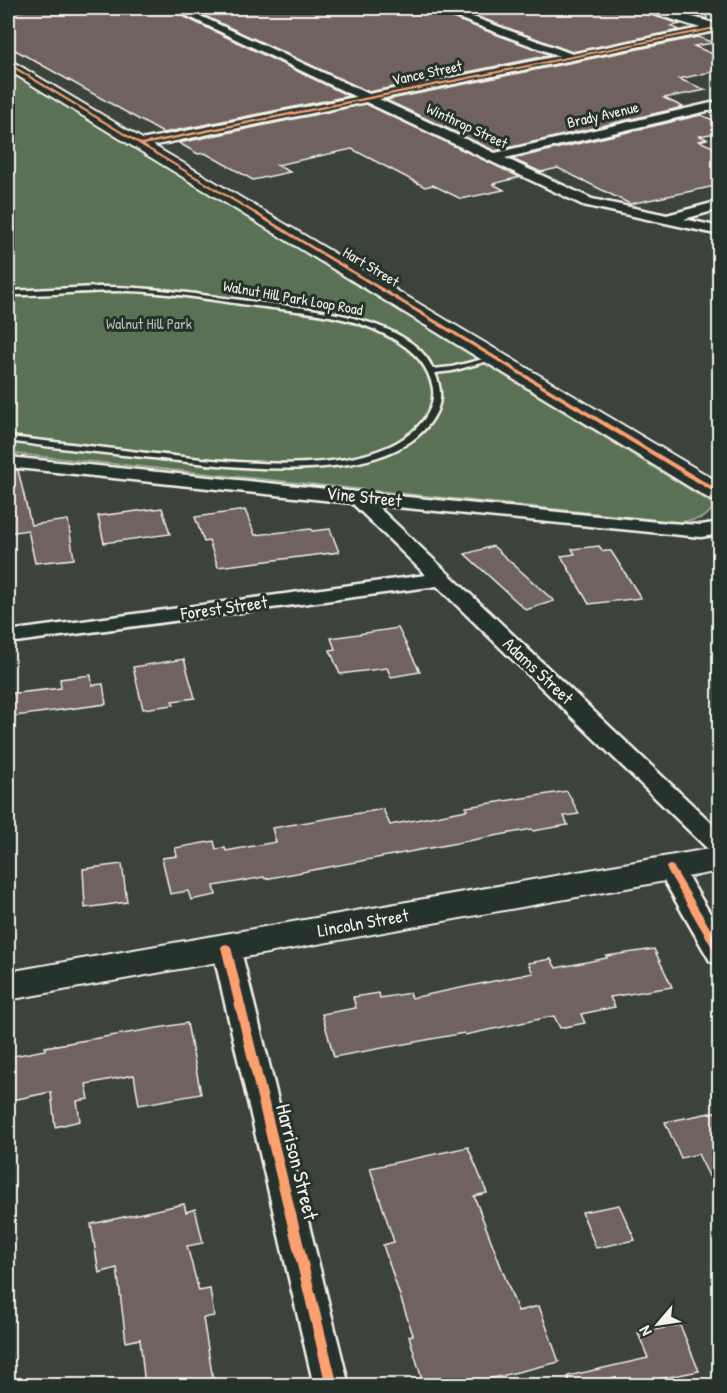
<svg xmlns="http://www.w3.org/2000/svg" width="727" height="1393" font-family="'Patrick Hand',sans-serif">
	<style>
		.green { fill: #5a7156; stroke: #a7b19f; stroke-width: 1.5 }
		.building { fill: #70645e; stroke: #f4f1e8; stroke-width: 1.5 }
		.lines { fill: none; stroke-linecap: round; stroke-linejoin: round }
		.lane-casing { stroke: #f4f1e8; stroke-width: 5 }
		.street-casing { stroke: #f4f1e8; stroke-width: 5 }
		.secondary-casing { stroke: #f4f1e8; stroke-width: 4 }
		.lane { fill: #26332d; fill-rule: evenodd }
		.street { fill: #26332d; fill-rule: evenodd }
		.secondary { fill: #26332d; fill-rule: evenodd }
		.cycleway-casing { stroke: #26332d; stroke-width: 3 }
		.cycleway { fill: #fca06f; fill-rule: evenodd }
		.labels { text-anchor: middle; stroke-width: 6; stroke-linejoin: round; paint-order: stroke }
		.far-street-label { font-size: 15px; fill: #f4f1e8; stroke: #26332d }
		.far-park-label { font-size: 15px; fill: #b6beae; stroke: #26332d }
		.street-label { font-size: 18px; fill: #f4f1e8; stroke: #26332d }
		.near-street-label { font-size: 21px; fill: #f4f1e8; stroke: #26332d }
	</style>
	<rect width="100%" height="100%" fill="#3c423c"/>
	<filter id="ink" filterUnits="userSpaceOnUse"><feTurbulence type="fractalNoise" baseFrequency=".0167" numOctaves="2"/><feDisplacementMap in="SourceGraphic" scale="12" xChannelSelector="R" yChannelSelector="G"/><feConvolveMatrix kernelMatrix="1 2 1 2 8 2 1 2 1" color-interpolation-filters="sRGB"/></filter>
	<g filter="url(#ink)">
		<path class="green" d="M15 75 710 502 713 508C705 520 693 520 680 522L8 453V76Z"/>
		<g class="building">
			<polygon points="38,8 169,8 170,10 349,96 163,133 8,46 8,13"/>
			<polygon points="187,8 434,8 436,12 551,55 369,92"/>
			<polygon points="454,8 641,8 644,13 681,24 671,26 679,30 572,52"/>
			<polygon points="672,8 706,9 707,19"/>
			<polygon points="698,37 714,43 694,46 720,57 720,70 679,79 706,90 664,98 683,107 495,151 386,100"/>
			<polygon points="366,104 520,177 493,184 504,190 461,199 433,185 425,187 352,149 277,165 290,172 253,180 205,153 198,154 179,143"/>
			<polygon points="701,115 720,123 720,132 700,136 707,139 699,141 720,150 720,185 687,192 630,204 558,168 541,172 512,159"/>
			<polygon points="8,469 18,470 31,525 68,520 74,559 35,563 28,530 8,533"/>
			<polygon points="162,508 170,534 104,543 98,516"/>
			<polygon points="245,510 255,535 311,529 312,531 330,529 339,552 218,567 209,541 204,542 195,517"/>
			<polygon points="493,546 554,601 526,610 465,554"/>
			<polygon points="599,546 603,551 611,551 641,598 589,604 561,556 575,554 572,549"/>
			<polygon points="398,628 420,672 391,677 387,668 340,674 330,650 335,649 331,638"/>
			<polygon points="184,659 195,698 172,701 174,705 143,709 133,667"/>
			<polygon points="91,675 92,685 103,684 106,704 8,717 8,694 61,688 60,679"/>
			<polygon points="567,791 579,814 564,816 568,825 533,831 532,829 265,879 264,877 214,886 216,895 191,900 188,891 170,894 162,858 177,856 175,848 214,841 216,849 225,848 226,851 276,842 272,828 383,809 390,825 467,810 466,807"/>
			<polygon points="122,864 127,902 85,908 83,869"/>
			<polygon points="654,949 672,987 610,997 615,1007 581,1014 585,1023 560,1028 554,1016 465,1035 464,1033 334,1057 322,1014 356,1008 353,997 379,993 380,998 410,993 412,998 533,973 528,963 551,959 556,968 607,958 606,956"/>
			<polygon points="187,1023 201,1094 139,1105 134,1075 86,1084 89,1099 77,1101 80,1121 55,1127 51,1092 8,1101 8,1057 45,1050 45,1047"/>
			<polygon points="720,1111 720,1198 698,1154 681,1158 665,1122"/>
			<polygon points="468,1147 487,1193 474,1196 518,1311 539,1306 559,1362 460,1386 424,1386 409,1336 413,1335 383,1245 394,1242 370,1168"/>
			<polygon points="184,1204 186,1212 195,1209 203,1243 187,1246 199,1291 210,1289 214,1316 203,1318 214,1386 145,1386 140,1339 126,1342 117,1268 99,1273 91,1224"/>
			<polygon points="619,1205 635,1240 596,1248 582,1212"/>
			<polygon points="680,1325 699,1371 644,1382 645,1386 569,1386 568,1376 648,1358 638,1333"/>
		</g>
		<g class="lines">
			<defs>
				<path id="lane" d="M98 287C147 286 193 294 241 300 292 307 410 314 433 369L452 367 495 356 499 358 452 371 435 373C443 392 442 407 429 424 379 489 225 466 153 458 104 453 56 448 8 441V437C57 442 106 448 155 454 224 461 372 483 422 422 430 412 436 398 432 384 425 358 405 344 382 333 347 315 304 312 265 307 220 302 174 292 128 291 88 290 48 296 8 295V291Z"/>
				<g id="street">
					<polygon points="171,8 183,8 369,94 559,56 437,10 436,8 449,8 572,54 720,24 720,30 379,99 495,153 720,101 720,108 505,158 592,199 667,215 720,201 720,209 684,219 720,227 720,235 583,205 366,102 141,148 137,147 135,144 137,141 141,140 356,97"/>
					<polygon points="20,68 24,69 24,73 8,76 8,70"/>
					<polygon points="8,457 667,523 701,525 720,522 720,534 701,537 376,505 720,831 720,854 711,852 437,586 8,643 8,631 426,575 352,503 8,467"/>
					<polygon points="670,859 679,862 720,930 720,964 710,961 657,868 661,862"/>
					<polygon points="226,937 236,940 240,947 349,1386 314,1386 212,947 216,940"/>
				</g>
				<g id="secondary">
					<polygon points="643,8 663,8 720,25 720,34 645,11"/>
					<polygon points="8,59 720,483 720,502 711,500 8,70"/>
					<polygon points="720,847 720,871 8,1000 8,972"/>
				</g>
			</defs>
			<use href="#lane" class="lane-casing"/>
			<use href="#street" class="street-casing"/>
			<use href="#secondary" class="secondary-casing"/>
			<use href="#lane" class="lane"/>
			<use href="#street" class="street"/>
			<use href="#secondary" class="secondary"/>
			<defs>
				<g id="cycleway">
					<polygon points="720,26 720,28 144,145 720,491 720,496 8,65 8,63 9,63 141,143"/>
					<polygon points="670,865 673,866 720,945 720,957 717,956 666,868 667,866"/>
					<polygon points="226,944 229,945 231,947 338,1386 326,1386 221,947 223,945"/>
				</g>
			</defs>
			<use href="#cycleway" class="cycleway-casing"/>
			<use href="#cycleway" class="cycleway"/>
		</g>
	</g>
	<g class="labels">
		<g class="far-street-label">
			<text transform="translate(427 73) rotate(-12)" y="5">Vance Street</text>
			<text transform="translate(603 115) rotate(-13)" y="5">Brady Avenue</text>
			<text transform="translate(467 126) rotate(25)" y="5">Winthrop Street</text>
			<text transform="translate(371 267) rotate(31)" y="5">Hart Street</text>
			<text transform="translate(293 298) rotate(10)" y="5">Walnut Hill Park Loop Road</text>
		</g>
		<g class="far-park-label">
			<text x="149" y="329">Walnut Hill Park</text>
		</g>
		<g class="street-label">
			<text transform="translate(364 497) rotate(6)" y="6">Vine Street</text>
			<text transform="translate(224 608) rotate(-8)" y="6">Forest Street</text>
			<text transform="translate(538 671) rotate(43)" y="6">Adams Street</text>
			<text transform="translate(363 923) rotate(-10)" y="6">Lincoln Street</text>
		</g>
		<g class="near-street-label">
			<text transform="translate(297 1162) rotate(76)" y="7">Harrison Street</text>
		</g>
	</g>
	<rect width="727" height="1393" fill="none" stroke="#26332d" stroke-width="30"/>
	<rect x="15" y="15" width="697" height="1363" fill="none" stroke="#f4f1e8" stroke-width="2" filter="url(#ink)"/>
	<g transform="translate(658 1324) rotate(241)" stroke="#26332d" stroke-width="4.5" paint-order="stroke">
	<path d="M0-4.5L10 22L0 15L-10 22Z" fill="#f4f1e8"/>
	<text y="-9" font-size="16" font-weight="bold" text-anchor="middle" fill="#f4f1e8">N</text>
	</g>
</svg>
